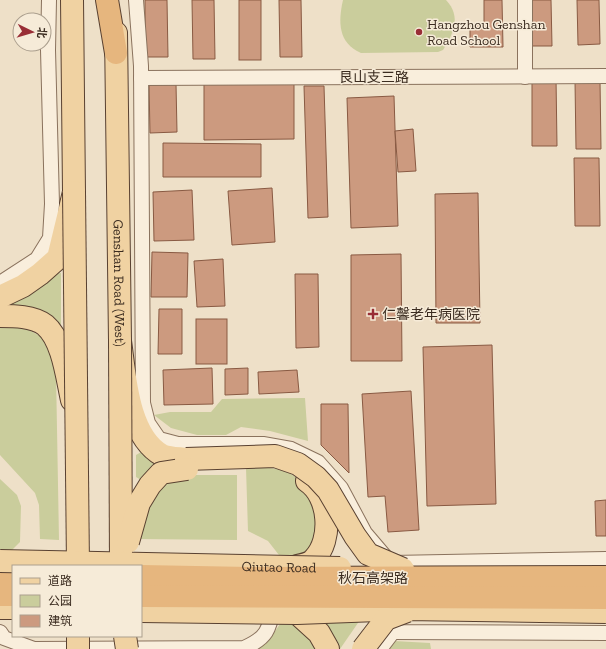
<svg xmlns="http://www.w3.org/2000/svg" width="606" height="649" font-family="'Zilla Slab','Noto Sans SC',serif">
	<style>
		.green { fill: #cacd9c }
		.building { fill: #cc9a7f; stroke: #895a43 }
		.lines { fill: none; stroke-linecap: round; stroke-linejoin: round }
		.minor-casing { stroke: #8a725d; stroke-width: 16 }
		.primary-casing { stroke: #594131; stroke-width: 24 }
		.trunk-casing { stroke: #594131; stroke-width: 24 }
		.minor { stroke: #f9eedc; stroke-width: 14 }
		.primary { stroke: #f0d2a2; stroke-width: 22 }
		.trunk { stroke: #e6b67e; stroke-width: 22 }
		.primary-bridge-casing { stroke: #594131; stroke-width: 24; stroke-linecap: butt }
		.trunk-bridge-casing { stroke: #594131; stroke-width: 24; stroke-linecap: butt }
		.primary-bridge { stroke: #f0d2a2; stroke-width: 22 }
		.trunk-bridge { stroke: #e6b67e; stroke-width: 22 }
		.poi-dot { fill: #992e36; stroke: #f6ebd8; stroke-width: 1.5 }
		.labels { text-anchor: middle; stroke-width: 3; stroke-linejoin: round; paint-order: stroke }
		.poi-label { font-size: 14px; fill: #3b2c20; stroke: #f6ebd8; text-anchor: start }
		.street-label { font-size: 14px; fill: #3b2c20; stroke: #f6ebd8 }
	</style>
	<rect width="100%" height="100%" fill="#eee0c8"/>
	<g class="green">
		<path d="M343 0H446C462 17 453 34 443 50L438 52 361 53C338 43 338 22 343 0Z"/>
		<polygon points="61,273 61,324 55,329 11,305 12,299 53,274"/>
		<polygon points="0,325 23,327 42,337 53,353 56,373 59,540 40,539 39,505 35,493 0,455"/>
		<polygon points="305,398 308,441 270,431 241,427 226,435 197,435 171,428 154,415 170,412 211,412 222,399"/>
		<polygon points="143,451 158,462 141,480 136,477 136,455"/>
		<path d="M246 468C262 468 281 466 294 476 318 496 326 533 303 555 299 559 291 561 286 564L268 541 248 531Z"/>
		<polygon points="193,475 237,475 237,540 138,539 145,503 171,479"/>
		<polygon points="0,479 17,495 21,506 20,542 8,554 0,554"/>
		<polygon points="285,617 301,624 317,649 252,649 268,641"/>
		<polygon points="316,617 360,620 340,649 334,649"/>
		<polygon points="394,641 430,643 431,649 388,649"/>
	</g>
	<g class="building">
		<polygon points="145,0 167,0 168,57 145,57"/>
		<polygon points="192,0 214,0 215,59 193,59"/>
		<rect x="239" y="0" width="22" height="60"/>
		<polygon points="279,0 301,0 302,57 280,57"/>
		<polygon points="484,0 502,0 503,47 470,47 470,24 484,24"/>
		<polygon points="530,0 551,0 552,46 530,46"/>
		<polygon points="577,0 599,0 600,44 578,45"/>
		<polygon points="532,78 556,78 557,146 532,146"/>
		<polygon points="575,81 600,81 601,149 576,149"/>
		<polygon points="294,83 294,139 204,140 204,84"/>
		<polygon points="176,84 177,132 150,133 149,85"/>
		<polygon points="304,86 324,86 328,217 308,218"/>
		<polygon points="394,96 398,226 351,228 347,98"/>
		<polygon points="413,129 416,171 398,172 395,131"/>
		<polygon points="163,143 261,144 261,177 163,177"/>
		<polygon points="574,158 599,158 600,226 575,226"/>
		<polygon points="272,188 275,242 232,245 228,191"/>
		<polygon points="192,190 194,240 154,241 153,192"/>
		<polygon points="478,193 480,323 436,323 435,194"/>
		<polygon points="152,252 188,253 187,297 151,297"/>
		<polygon points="401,254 402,361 351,361 351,255"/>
		<polygon points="223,259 225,306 197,307 194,261"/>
		<polygon points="295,274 318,274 319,347 296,348"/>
		<polygon points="159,309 182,309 182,354 158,354"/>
		<rect x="196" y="319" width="31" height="45"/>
		<polygon points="492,345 496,504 427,506 423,347"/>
		<polygon points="212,368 213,404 164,405 163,370"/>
		<polygon points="248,368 248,394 225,395 225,369"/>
		<polygon points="297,370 299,392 259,394 258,372"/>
		<polygon points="411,391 419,530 388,532 385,496 368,497 362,394"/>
		<polygon points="321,404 348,404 349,473 321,445"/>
		<polygon points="606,500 606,536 596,536 595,501"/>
	</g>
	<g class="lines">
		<defs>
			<g id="minor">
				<polyline points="136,0 141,66 143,403 148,423 159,439 178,444 263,444 291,449 318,462 341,488 365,533 388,560"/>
				<polyline points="525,0 525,77"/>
				<polyline points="141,78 606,76"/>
				<polyline points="0,283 37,259 50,238 52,204 48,50 49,0"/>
				<polyline points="392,563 606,559"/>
				<polyline points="386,628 393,632 606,633"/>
				<path d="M0 632 4 638 34 649 244 648C267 638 269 630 274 606"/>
				<polyline points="380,649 393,632 392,610"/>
			</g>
			<g id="primary">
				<path id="s1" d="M116 33 120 341C125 376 128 436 162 455 169 458 179 458 186 459"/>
				<polyline points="0,297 23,286 40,274 58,258 74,192 72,0"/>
				<path d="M0 316C14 316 33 316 45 325 63 340 67 378 72 400"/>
				<path d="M297 566C302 565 311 563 314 559 333 540 330 496 307 481"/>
				<polyline points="0,608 13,608"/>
				<polyline points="297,613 319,633 328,649"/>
			</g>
			<g id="trunk">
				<polyline points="107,0 116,53"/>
				<polyline points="0,573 13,573"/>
				<polyline points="0,595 13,595"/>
			</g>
		</defs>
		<use href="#minor" class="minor-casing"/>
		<use href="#primary" class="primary-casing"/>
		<use href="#trunk" class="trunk-casing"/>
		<use href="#minor" class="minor"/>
		<use href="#primary" class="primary"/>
		<use href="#trunk" class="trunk"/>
		<defs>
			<g id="primary-bridge">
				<polyline points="74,192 78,566"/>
				<polyline points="120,341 121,566"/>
				<polyline points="186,459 275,456 298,464 316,477 328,490 355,536 368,554 403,569"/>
				<polyline points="128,542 139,503 150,485 161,473 187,469"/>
				<path id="s2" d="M0 561 340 568"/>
				<polyline points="141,611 297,613 405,609 606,612"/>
				<polyline points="78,636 78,649"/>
				<polyline points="125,636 127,649"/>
				<polyline points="363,649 386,619 407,611"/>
			</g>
			<g id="trunk-bridge">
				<polyline points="141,576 250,578 606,577"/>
				<polyline points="141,596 606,598"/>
			</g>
		</defs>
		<use href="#primary-bridge" class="primary-bridge-casing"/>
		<use href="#trunk-bridge" class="trunk-bridge-casing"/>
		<use href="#primary-bridge" class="primary-bridge"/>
		<use href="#trunk-bridge" class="trunk-bridge"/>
	</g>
	<g class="poi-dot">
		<circle cx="419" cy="32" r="4"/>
		<path d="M371 308h4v4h4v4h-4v4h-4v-4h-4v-4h4z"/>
	</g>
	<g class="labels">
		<g class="poi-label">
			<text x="427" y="29">Hangzhou Genshan<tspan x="427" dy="16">Road School</tspan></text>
			<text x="382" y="319">仁馨老年病医院</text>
		</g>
		<g class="street-label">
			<text x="374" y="82">艮山支三路</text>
			<text dy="5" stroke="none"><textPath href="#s1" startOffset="250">Genshan Road (West)</textPath></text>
			<text dy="5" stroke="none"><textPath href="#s2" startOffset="279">Qiutao Road</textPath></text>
			<text x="373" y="583">秋石高架路</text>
		</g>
	</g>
	<rect x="12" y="565" width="130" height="72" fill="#f6ebd8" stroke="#ab9f8e"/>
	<rect x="20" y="578" width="20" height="6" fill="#f0d2a2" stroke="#ab9f8e"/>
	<text x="48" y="585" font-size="12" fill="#3b2c20">道路</text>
	<rect x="20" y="595" width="20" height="12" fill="#cacd9c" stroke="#ab9f8e"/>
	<text x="48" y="605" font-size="12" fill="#3b2c20">公园</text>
	<rect x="20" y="615" width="20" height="12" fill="#cc9a7f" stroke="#ab9f8e"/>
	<text x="48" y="625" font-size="12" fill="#3b2c20">建筑</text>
	<g transform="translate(32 32) rotate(95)"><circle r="19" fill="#f6ebd8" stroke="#ab9f8e"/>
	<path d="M0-3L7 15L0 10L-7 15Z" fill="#992e36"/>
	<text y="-6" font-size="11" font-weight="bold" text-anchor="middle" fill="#3b2c20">北</text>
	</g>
</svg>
